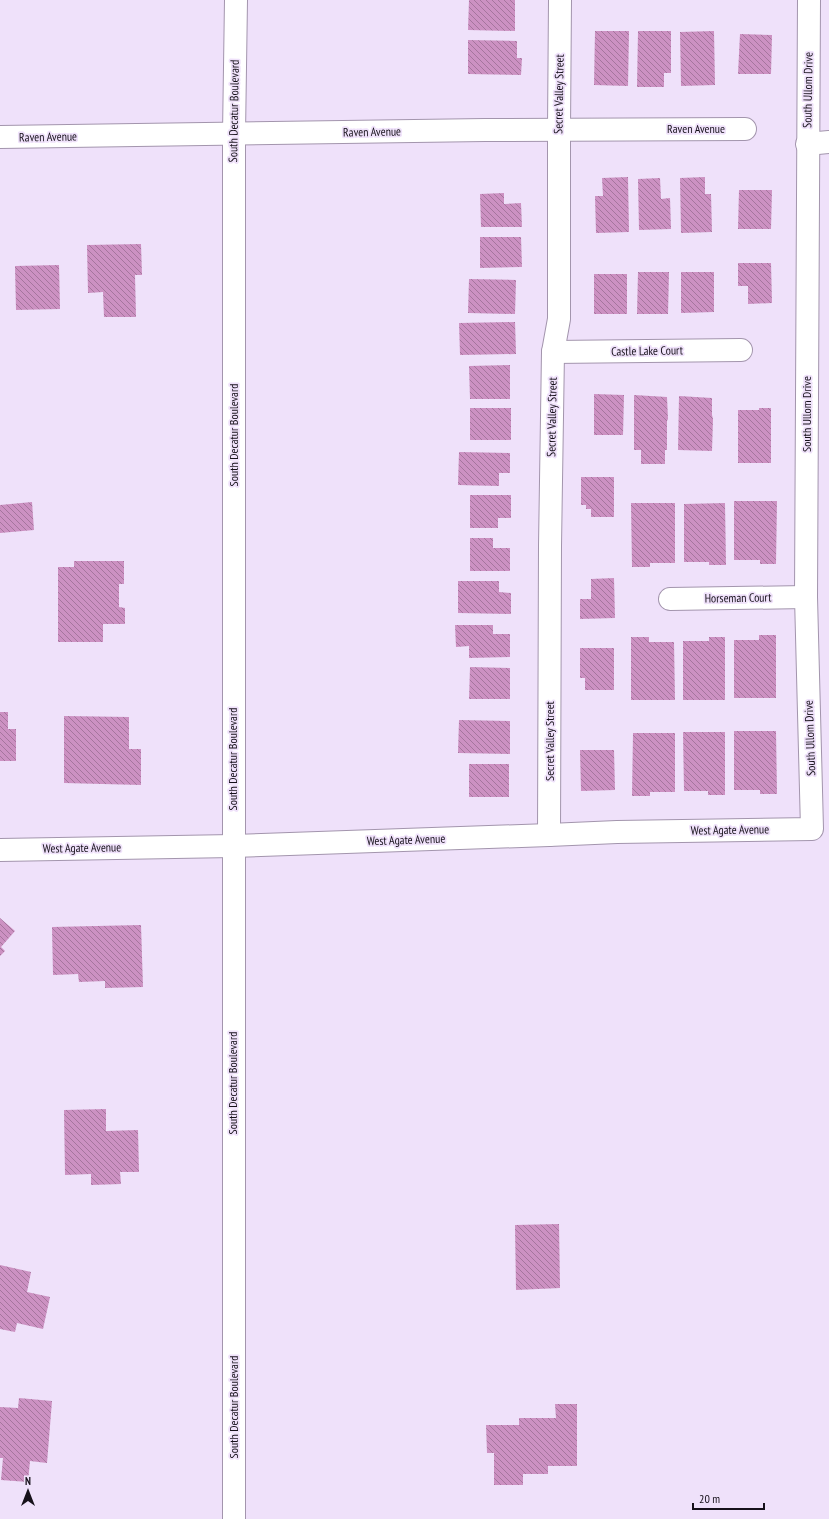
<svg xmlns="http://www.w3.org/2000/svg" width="829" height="1519" font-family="'PT Sans Narrow',sans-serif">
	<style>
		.building { fill: url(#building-back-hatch) }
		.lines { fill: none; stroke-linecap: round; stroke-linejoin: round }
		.minor-casing { stroke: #a395ad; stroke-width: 24 }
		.major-casing { stroke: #a395ad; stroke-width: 24 }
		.minor { stroke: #fff; stroke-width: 22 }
		.major { stroke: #fff; stroke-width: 22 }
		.labels { text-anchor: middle; stroke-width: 3.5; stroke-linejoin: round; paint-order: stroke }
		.street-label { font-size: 12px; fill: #16111a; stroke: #efe1fa }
	</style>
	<defs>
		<pattern id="building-back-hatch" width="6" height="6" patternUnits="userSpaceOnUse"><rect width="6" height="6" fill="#cc91c2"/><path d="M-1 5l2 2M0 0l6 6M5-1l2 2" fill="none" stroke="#a5759d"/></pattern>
	</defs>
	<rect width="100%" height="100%" fill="#efe1fa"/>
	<g class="building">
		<polygon points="469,0 515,0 515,31 468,30"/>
		<polygon points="595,31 629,31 628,86 594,85"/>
		<polygon points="638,31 671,31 671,73 664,73 664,87 637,87"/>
		<polygon points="714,31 715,85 681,86 680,32"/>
		<polygon points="740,34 772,35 771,74 738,74"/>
		<polygon points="468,40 517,41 517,58 522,58 521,75 468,74"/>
		<polygon points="628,177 629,232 596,233 595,196 603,196 602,178"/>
		<polygon points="705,177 705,194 711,194 712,232 681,233 680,178"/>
		<polygon points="660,178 661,199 670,198 671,229 639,230 638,179"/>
		<polygon points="739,190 772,190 771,229 738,229"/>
		<polygon points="504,193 504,204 521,203 522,227 481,227 480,194"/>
		<polygon points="480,237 521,237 522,267 480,268"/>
		<polygon points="141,244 142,275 135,275 136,317 104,317 103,292 88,293 87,245"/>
		<polygon points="738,263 771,263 772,303 748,304 748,286 738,286"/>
		<polygon points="59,265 60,309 16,310 15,266"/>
		<polygon points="638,272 669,272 668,314 637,314"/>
		<polygon points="681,272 714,272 714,312 681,313"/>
		<rect x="594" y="274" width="33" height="40"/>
		<polygon points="469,279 516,280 515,314 468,313"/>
		<polygon points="515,322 516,354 460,355 459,323"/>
		<polygon points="510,365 510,399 470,399 469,366"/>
		<polygon points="594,394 624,395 623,435 594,435"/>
		<polygon points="634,395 667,397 668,419 667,421 667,450 665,450 665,464 641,464 641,450 634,450"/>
		<polygon points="679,396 712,398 712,415 713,419 712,451 678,450"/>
		<rect x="470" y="408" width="41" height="32"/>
		<polygon points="759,408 771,408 771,463 738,463 738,410 759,410"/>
		<polygon points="459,452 510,453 510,473 499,473 499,486 458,485"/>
		<polygon points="581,477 614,477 614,517 591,517 591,509 586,509 586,505 581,505"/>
		<polygon points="470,495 511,495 511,518 498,518 498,528 470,528"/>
		<polygon points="734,501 777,501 776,564 760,564 760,560 734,560"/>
		<polygon points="32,502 34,530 0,533 0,505"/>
		<polygon points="631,503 675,503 675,563 650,563 650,567 632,567"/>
		<polygon points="725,503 726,565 709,565 709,562 684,562 684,504"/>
		<polygon points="470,538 493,538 493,548 510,548 510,571 470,571"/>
		<polygon points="74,561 124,561 124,584 119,584 119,607 125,608 125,624 103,624 103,642 58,642 58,567 74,567"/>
		<polygon points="614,578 615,618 580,619 580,599 591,599 591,579"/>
		<polygon points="458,581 499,581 499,592 511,593 511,614 458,613"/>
		<polygon points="455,625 493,625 493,634 510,634 510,657 469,658 469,646 456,647"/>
		<polygon points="759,635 776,635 776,698 734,698 734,640 759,640"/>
		<polygon points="631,637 649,637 649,642 674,642 675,700 631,700"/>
		<polygon points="709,637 725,637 725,700 683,700 683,641 709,641"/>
		<polygon points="580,648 614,648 614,690 585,690 585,678 580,678"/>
		<polygon points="470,667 510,668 510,699 469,699"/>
		<polygon points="0,712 8,712 8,729 16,729 16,761 0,761"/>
		<polygon points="64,716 129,717 129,749 141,749 141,785 64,783"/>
		<polygon points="459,720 510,721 510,754 458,753"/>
		<polygon points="734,731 776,731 777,794 760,794 760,790 734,790"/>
		<polygon points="683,732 725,732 725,795 708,795 708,791 684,791"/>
		<polygon points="633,733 675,733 675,792 650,792 650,796 632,796"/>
		<polygon points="580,750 614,750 615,790 581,791"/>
		<rect x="469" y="764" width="40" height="33"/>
		<polygon points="0,918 15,931 1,947 5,951 0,956"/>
		<polygon points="141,925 143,987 105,988 105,981 79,982 78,974 53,975 52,927"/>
		<polygon points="106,1109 106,1131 138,1130 139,1172 120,1172 121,1184 91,1185 91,1174 65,1175 64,1110"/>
		<polygon points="559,1224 560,1288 516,1290 515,1225"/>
		<polygon points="0,1265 31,1272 27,1292 50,1297 43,1329 17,1323 15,1332 0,1329"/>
		<polygon points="19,1398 52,1401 47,1463 30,1461 28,1482 1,1480 3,1458 0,1458 0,1407 18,1408"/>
		<polygon points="555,1404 577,1404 577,1466 548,1466 548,1474 523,1474 523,1485 494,1485 494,1453 487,1453 486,1425 519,1425 519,1418 556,1418"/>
	</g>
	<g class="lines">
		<defs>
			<g id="minor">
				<polyline points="0,137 485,130 745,129"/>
				<polyline points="807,144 829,142"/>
				<polyline points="553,352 741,350"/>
				<polyline points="670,599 806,597"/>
				<polyline points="549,835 550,546 553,352 559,319 559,129 560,0"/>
				<polyline points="0,850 233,846 549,835 617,832 812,829 806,597 809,0"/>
			</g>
			<polyline id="major" points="234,1519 234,134 236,0"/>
		</defs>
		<use href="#minor" class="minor-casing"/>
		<use href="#major" class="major-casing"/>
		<use href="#minor" class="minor"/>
		<use href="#major" class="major"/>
	</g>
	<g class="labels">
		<g class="street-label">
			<text transform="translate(808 90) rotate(-89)" y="4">South Ullom Drive</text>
			<text transform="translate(559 94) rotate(-89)" y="4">Secret Valley Street</text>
			<text transform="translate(234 111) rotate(-89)" y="4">South Decatur Boulevard</text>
			<text x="696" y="133">Raven Avenue</text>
			<text transform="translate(372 132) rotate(-1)" y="4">Raven Avenue</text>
			<text transform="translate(48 137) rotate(-1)" y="4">Raven Avenue</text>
			<text transform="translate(647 351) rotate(-1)" y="4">Castle Lake Court</text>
			<text transform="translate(807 414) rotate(-90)" y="4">South Ullom Drive</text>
			<text transform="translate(552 417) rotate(-89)" y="4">Secret Valley Street</text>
			<text transform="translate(234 435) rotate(-90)" y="4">South Decatur Boulevard</text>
			<text transform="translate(738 598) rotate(-1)" y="4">Horseman Court</text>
			<text transform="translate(810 738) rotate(-92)" y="4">South Ullom Drive</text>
			<text transform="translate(550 741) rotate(-90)" y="4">Secret Valley Street</text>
			<text transform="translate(233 759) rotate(-90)" y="4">South Decatur Boulevard</text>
			<text transform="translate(730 830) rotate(-1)" y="4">West Agate Avenue</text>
			<text transform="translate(406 840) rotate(-2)" y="4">West Agate Avenue</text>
			<text transform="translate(82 848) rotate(-1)" y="4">West Agate Avenue</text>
			<text transform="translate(233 1083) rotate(-90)" y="4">South Decatur Boulevard</text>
			<text transform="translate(234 1407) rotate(-90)" y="4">South Decatur Boulevard</text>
		</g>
	</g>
	<g transform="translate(28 1491)" stroke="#efe1fa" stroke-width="3" paint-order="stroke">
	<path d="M0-3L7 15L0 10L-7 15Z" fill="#16111a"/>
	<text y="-6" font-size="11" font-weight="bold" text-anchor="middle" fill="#16111a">N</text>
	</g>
	<path d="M693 1503v6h71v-6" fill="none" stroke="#16111a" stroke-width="2"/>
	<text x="699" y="1503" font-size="12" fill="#16111a" stroke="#efe1fa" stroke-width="3" paint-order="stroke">20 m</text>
</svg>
